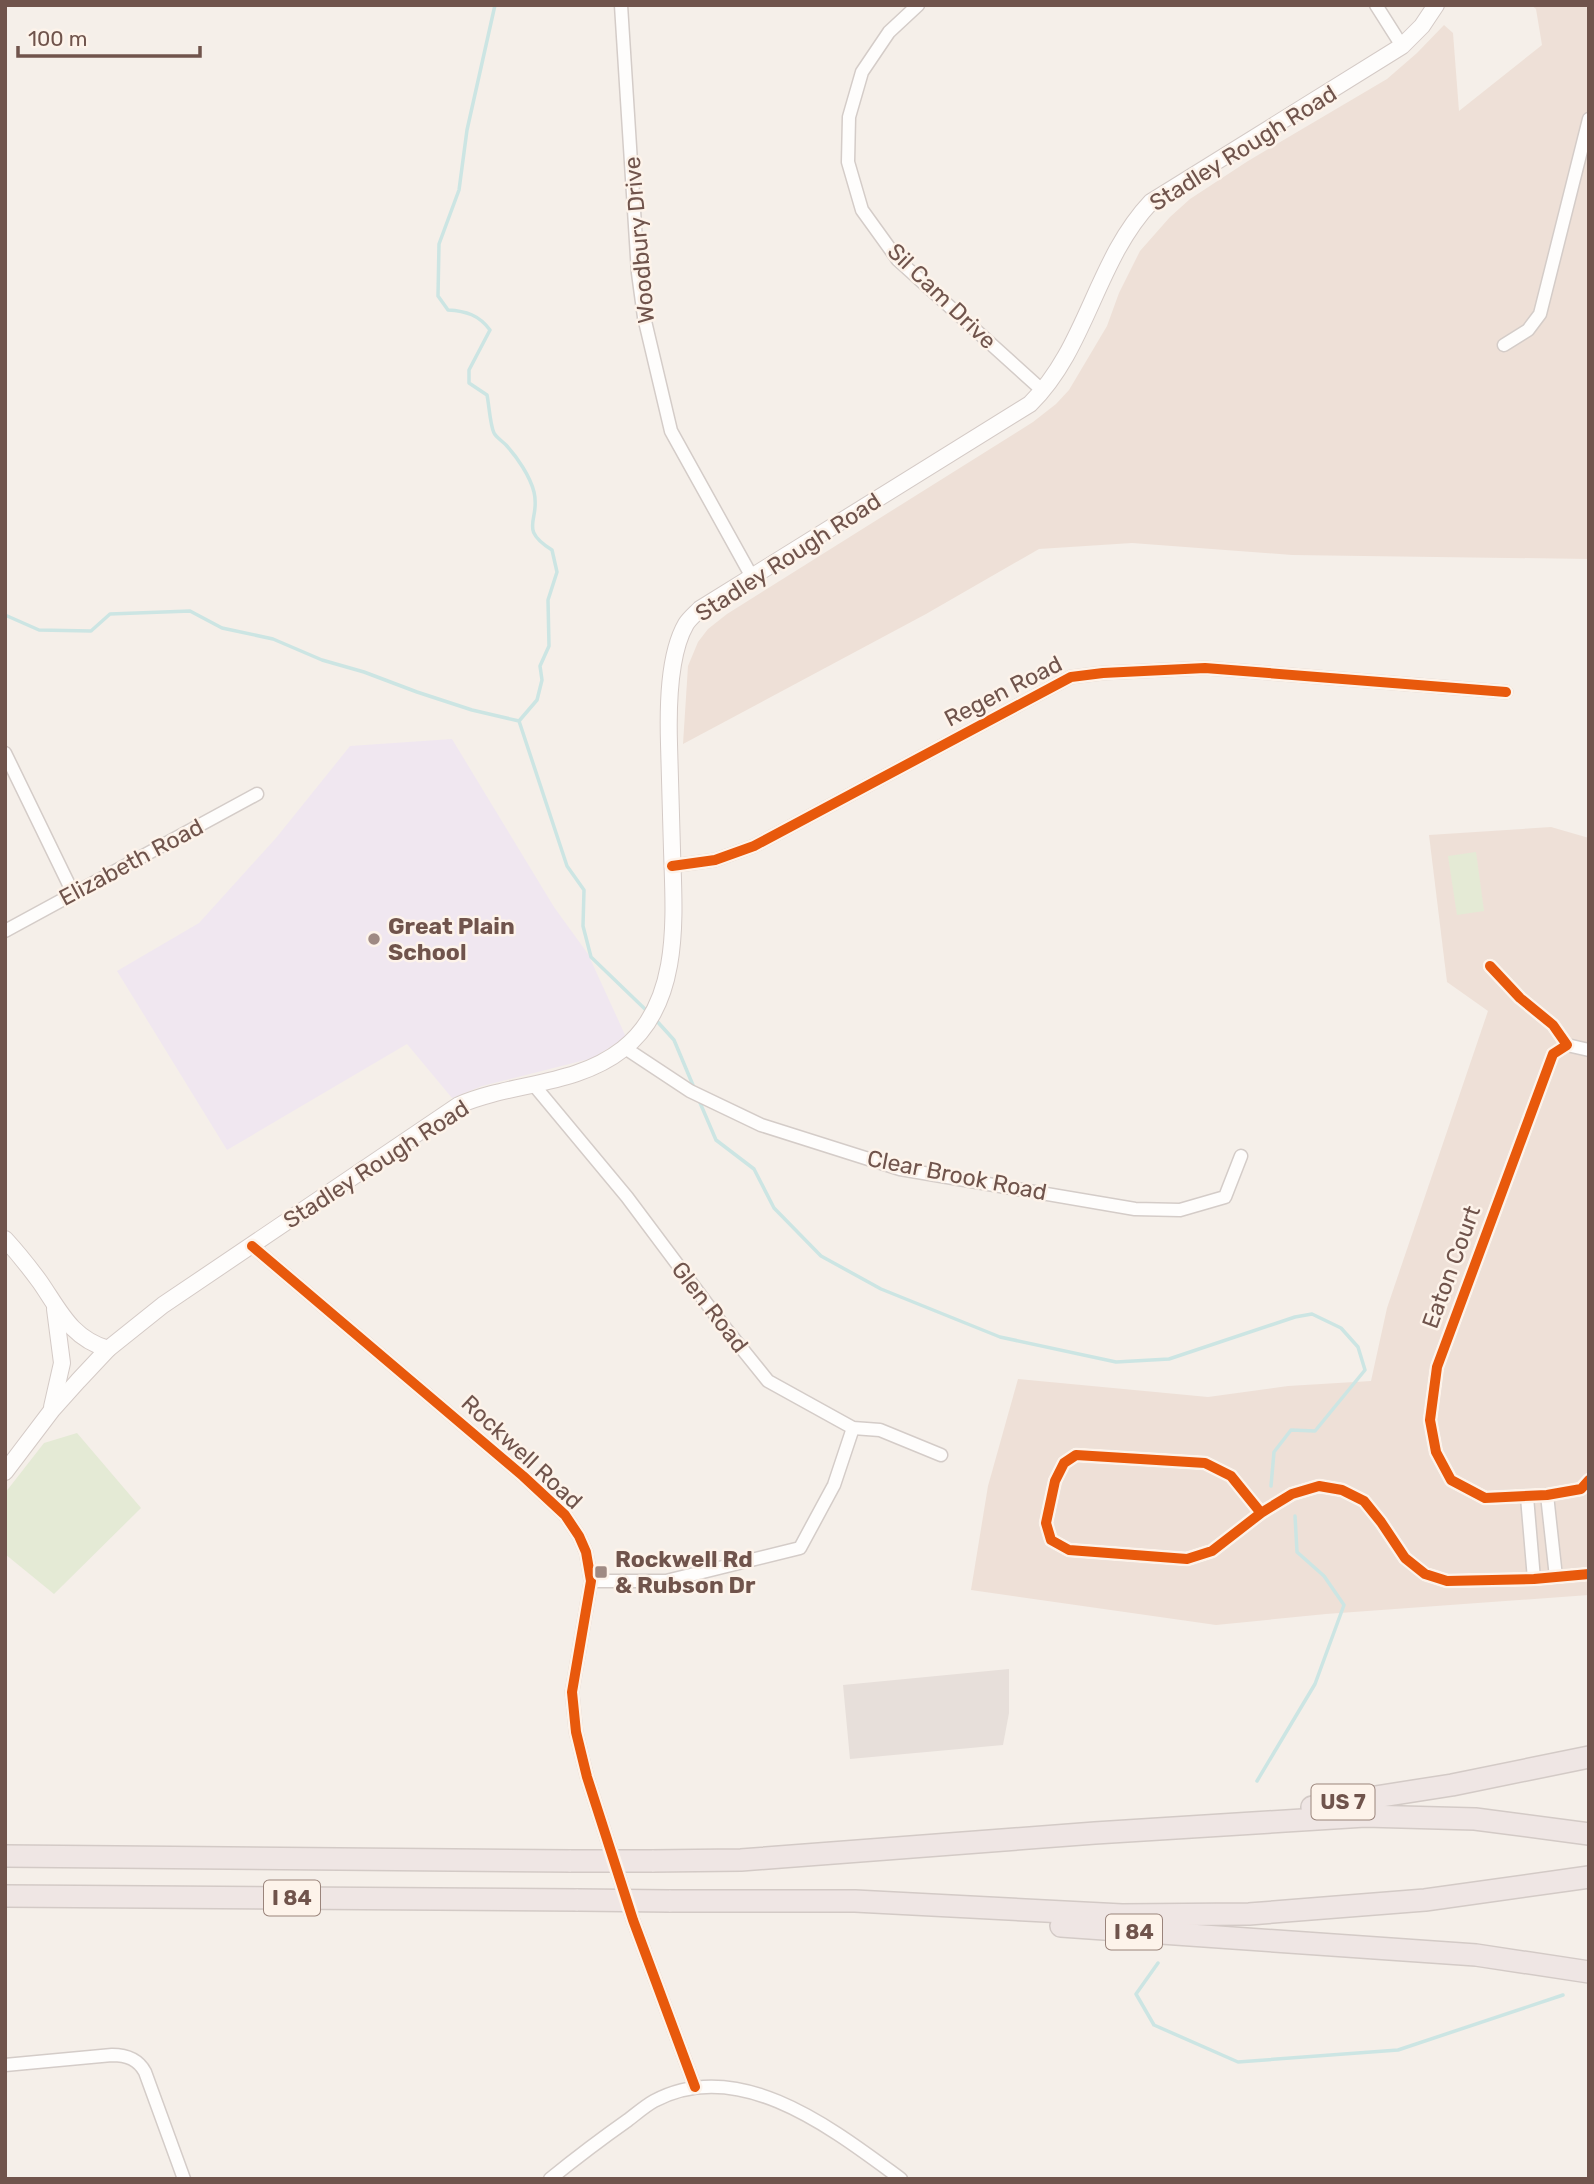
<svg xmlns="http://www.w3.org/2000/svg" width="1594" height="2184" font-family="Rubik,sans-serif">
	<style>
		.residential { fill: #eee0d7 }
		.industrial { fill: #e7dfda }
		.education { fill: #f0e7f0 }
		.green { fill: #e4ead5 }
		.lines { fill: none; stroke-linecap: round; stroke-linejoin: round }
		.stream { stroke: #cce5e3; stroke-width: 3.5 }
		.street-casing { stroke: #d4ccc8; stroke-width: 15 }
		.secondary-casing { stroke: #d4cac6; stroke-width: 18 }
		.highway-casing { stroke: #d3cac6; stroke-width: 24 }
		.street { stroke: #fefdfc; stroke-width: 12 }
		.secondary { stroke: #fefdfc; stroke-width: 16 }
		.highway { stroke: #efe6e4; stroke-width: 21 }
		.highway-bridge-casing { stroke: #d3cac6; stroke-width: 24; stroke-linecap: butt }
		.highway-bridge { stroke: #efe6e4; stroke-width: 21 }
		.cycleway-casing { stroke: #fdf3ea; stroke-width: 15 }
		.cycleway { stroke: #e8590c; stroke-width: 10 }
		.poi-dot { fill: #9f8a83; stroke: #fdf3ea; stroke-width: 2.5 }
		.labels { text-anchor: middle; stroke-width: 5; stroke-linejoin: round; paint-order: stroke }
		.shield { fill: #fdf3ea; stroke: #9a847b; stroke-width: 2 }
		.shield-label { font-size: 21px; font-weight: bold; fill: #70544c }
		.street-label { font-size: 23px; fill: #70544c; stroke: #fdf3ea }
		.poi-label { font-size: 23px; font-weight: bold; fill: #70544c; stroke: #fdf3ea; text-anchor: start }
	</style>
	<rect width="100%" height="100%" fill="#f5efe9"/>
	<g class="residential">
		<polygon points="1531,5 1589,5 1589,559 1292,555 1132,543 1039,549 926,614 683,744 688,666 698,642 708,629 727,614 1033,422 1056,404 1069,390 1107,326 1119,293 1140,251 1170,217 1190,199 1248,161 1387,79 1417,53 1444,25 1453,33 1459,111 1542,45 1536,9"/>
		<polygon points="1551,827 1589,838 1589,1595 1326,1614 1216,1625 971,1590 988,1486 1018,1379 1208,1397 1288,1386 1371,1381 1387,1308 1488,1011 1447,982 1429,835"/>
	</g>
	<polygon class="industrial" points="1009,1669 1009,1713 1003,1745 850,1759 843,1685"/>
	<polygon class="education" points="452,739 554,907 588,954 626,1037 593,1058 482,1086 452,1098 407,1044 227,1150 117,971 199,923 276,838 350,746"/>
	<g class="green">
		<polygon points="1476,852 1484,911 1457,915 1448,856"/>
		<polygon points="77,1433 141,1508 54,1594 5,1554 5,1493 44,1443"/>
	</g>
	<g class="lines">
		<g class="stream">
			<path d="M495 5 467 130 459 190 439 244 438 296 448 310C466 311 479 315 490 330L469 370V383L487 395C489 404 490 425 494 433 496 437 502 441 506 445 517 457 530 476 534 492 541 521 517 528 552 550L557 572 548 600 549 646 540 666 542 680 537 700 519 721"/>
			<polyline points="5,615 39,630 91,631 110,614 190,611 222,628 273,639 322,660 364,672 417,692 472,710 519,721 567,866 584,890 583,926 591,957 647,1011"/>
			<polyline points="655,1019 674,1040 695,1090"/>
			<polyline points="698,1098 716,1140 754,1169 774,1208 821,1256 881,1289 1000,1337 1116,1362 1169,1359 1295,1317 1312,1314 1341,1328 1358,1347 1365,1370 1315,1431 1291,1430 1274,1452 1271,1486"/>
			<polyline points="1257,1781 1315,1684 1344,1605 1324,1576 1297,1552 1295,1516"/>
			<polyline points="1158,1963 1136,1994 1154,2025 1238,2062 1398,2050 1563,1995"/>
		</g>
		<defs>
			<g id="street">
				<polyline points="621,5 638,273 644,317 671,431 752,577"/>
				<polyline points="918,5 889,32 862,72 849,117 848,162 862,210 898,260 1043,391"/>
				<polyline points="1376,5 1402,46"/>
				<polyline points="1504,345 1528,330 1540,314 1589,119"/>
				<polyline points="5,753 73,893"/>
				<polyline points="672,866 715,860 754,846 1071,677 1103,673 1205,668 1506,692"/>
				<polyline points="5,931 257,794"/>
				<polyline points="1490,966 1520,998 1553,1025 1567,1045 1553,1054 1437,1367 1430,1420 1436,1452 1451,1480 1485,1498 1547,1495 1581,1489 1589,1480"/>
				<polyline points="1567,1045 1589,1050"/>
				<polyline points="625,1048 690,1091 761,1125 900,1169 1135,1209 1180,1210 1225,1197 1241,1156"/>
				<polyline points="533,1084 627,1197 722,1324 768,1381 853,1428 880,1430 941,1455"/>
				<polyline points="252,1246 523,1476 565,1515 579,1536 586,1552 591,1581 572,1692 576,1732 587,1777 633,1920 695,2087"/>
				<polyline points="1547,1495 1556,1577"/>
				<polyline points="1527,1497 1534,1579"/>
				<polyline points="1261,1513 1231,1476 1205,1463 1076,1455 1064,1463 1055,1481 1046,1523 1051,1540 1069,1550 1187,1559 1212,1551 1261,1513 1292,1494 1319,1486 1342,1490 1364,1501 1381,1522 1405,1558 1425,1574 1447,1581 1534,1579 1589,1574"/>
				<polyline points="591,1581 666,1581 800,1548 834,1485 853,1428"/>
				<path d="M5 2065 112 2055C127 2055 138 2059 145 2072L184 2179"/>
				<path d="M550 2179C576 2158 601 2139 628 2120 636 2114 645 2106 654 2101 740 2055 834 2130 901 2179"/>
			</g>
			<g id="secondary">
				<path d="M5 1239C17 1252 29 1267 40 1282 60 1311 71 1338 108 1349"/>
				<polyline points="52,1407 62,1363 55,1309"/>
				<path d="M5 1472 52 1410 78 1381 108 1349 163 1305 459 1105C513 1082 576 1086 623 1049 682 1003 674 916 672 850 671 815 670 780 669 744 668 709 668 655 686 624 689 619 695 614 700 609L1030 404C1087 348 1096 260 1151 202L1402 46 1422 26 1436 5"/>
			</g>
			<g id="highway">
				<polyline points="1312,1807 1452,1785 1589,1757"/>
				<polyline points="5,1856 571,1861"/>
				<polyline points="652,1861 741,1860 1095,1833 1365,1816 1475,1819 1589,1834"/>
				<polyline points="5,1896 578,1900"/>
				<polyline points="669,1901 855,1901 1122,1915 1249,1914 1425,1900 1589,1877"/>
				<polyline points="1061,1926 1476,1955 1589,1972"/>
			</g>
		</defs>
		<use href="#street" class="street-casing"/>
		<use href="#secondary" class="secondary-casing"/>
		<use href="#highway" class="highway-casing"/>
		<use href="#street" class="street"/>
		<use href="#secondary" class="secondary"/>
		<use href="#highway" class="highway"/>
		<defs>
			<g id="highway-bridge">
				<polyline points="571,1861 652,1861"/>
				<polyline points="578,1900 669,1901"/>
			</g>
		</defs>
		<use href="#highway-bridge" class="highway-bridge-casing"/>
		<use href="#highway-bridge" class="highway-bridge"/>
		<defs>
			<g id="cycleway">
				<polyline points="672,866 715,860 754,846 1071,677 1103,673 1205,668 1506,692"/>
				<polyline points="1490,966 1520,998 1553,1025 1567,1045 1553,1054 1437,1367 1430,1420 1436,1452 1451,1480 1485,1498 1547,1495 1581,1489 1589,1480"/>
				<polyline points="252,1246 523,1476 565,1515 579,1536 586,1552 591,1581 572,1692 576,1732 587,1777 633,1920 695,2087"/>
				<polyline points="1261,1513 1231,1476 1205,1463 1076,1455 1064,1463 1055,1481 1046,1523 1051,1540 1069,1550 1187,1559 1212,1551 1261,1513 1292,1494 1319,1486 1342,1490 1364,1501 1381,1522 1405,1558 1425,1574 1447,1581 1534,1579 1589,1574"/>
			</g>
		</defs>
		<use href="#cycleway" class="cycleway-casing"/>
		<use href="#cycleway" class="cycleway"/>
	</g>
	<g class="poi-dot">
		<circle cx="374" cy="939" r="7"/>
		<rect x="594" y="1565" width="14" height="14" rx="3.5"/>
	</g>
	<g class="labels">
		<g class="shield">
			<rect x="1311.5" y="1784.5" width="63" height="35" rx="5"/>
			<rect x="264" y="1880.5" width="56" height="35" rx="5"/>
			<rect x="1106" y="1914.5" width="56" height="35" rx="5"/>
		</g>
		<g class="shield-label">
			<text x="1343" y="1809">US 7</text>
			<text x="292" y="1905">I 84</text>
			<text x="1134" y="1939">I 84</text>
		</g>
		<g class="street-label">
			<text transform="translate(1243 148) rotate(-32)" y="8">Stadley Rough Road</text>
			<text transform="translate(639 240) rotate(-95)" y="8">Woodbury Drive</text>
			<text transform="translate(942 296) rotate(44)" y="8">Sil Cam Drive</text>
			<text transform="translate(788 557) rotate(-33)" y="8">Stadley Rough Road</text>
			<text transform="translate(1003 691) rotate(-27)" y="8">Regen Road</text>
			<text transform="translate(131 862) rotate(-28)" y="8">Elizabeth Road</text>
			<text transform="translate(376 1164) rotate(-33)" y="8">Stadley Rough Road</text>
			<text transform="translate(957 1175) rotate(11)" y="8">Clear Brook Road</text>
			<text transform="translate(1451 1267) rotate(-70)" y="8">Eaton Court</text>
			<text transform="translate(710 1307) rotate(52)" y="8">Glen Road</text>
			<text transform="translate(522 1452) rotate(43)" y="8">Rockwell Road</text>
		</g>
		<g class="poi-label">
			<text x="388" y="934">Great Plain<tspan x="388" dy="26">School</tspan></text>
			<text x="615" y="1567">Rockwell Rd<tspan x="615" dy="26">&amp; Rubson Dr</tspan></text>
		</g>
	</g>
	<rect width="1594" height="2184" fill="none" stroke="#70544c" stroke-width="14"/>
	<path d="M18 46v10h182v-10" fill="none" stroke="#70544c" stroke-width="3.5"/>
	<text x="28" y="46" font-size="21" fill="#70544c" stroke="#fdf3ea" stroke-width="5" paint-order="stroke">100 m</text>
</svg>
